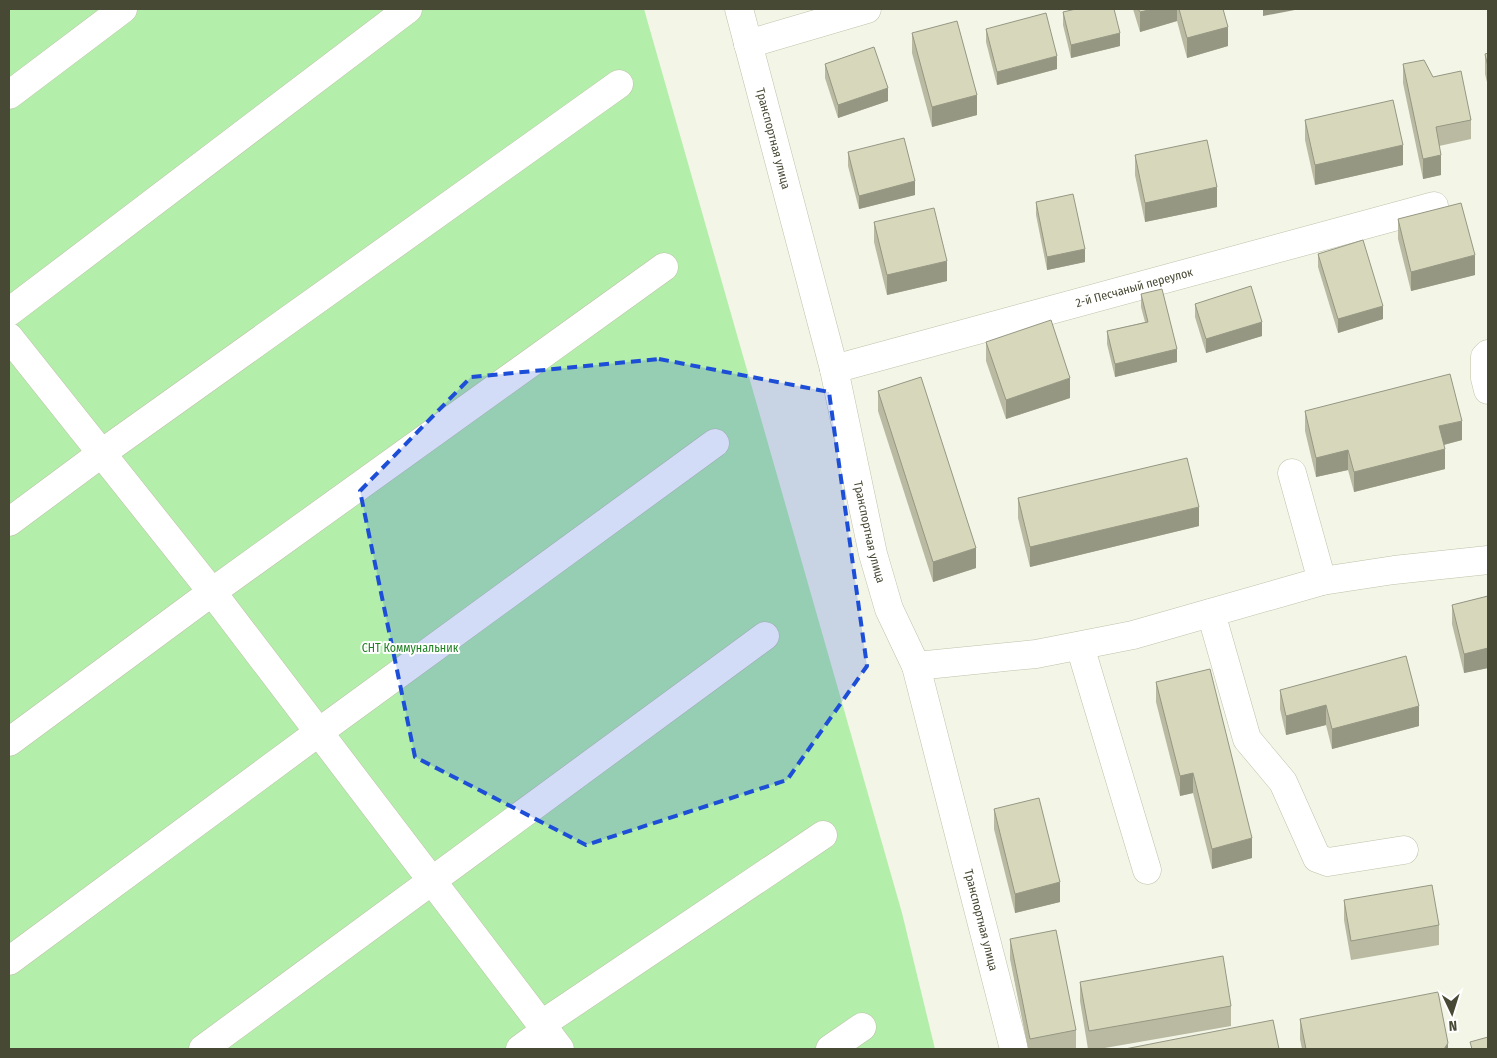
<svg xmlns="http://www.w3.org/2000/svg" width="1497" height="1058" font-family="'Fira Sans Condensed',sans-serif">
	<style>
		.green { fill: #b3eeab }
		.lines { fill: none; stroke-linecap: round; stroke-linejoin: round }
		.minor-casing { stroke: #bfc2a8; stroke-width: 29 }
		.minor { stroke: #fff; stroke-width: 28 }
		.wall { fill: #b9baa1 }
		.shaded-wall { fill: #969783 }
		.building { fill: #d7d8bb; stroke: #969783 }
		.marked { fill: #1d4ed8; fill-opacity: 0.2; stroke: #1d4ed8; stroke-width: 4; stroke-dasharray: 10 6; stroke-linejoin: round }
		.labels { text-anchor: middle; stroke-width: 4; stroke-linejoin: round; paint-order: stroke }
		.street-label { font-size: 12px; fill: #484935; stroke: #fff }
		.park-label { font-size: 12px; fill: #218225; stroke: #fff }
	</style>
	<rect width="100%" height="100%" fill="#f3f5e7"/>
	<polygon class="green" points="9,9 644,9 902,913 935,1049 9,1049"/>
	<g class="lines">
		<defs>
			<g id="minor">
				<path id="s1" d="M739 9 834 369 873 554 889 609 916 666 1014 1049"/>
				<polyline points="748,44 867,9"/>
				<polyline points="9,95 123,9"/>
				<polyline points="9,312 408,9"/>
				<polyline points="9,337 212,592 560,1049"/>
				<polyline points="1488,354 1485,357 1485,378 1488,390"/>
				<path id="s2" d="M834 369 1434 206"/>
				<polyline points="1292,473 1322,581"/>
				<polyline points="9,522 102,453 619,84"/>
				<polyline points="1211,613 1247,739 1283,782 1317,858 1328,862 1404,850"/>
				<polyline points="1080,646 1147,870"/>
				<polyline points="916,666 1036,654 1133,635 1322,581 1394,570 1488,560"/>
				<polyline points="9,742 212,592 664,267"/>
				<polyline points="9,961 319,732 715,443"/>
				<polyline points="542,1024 823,835"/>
				<polyline points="203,1049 765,636"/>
				<polyline points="520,1049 546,1030"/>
				<polyline points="830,1049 862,1027"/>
			</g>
		</defs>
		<use href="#minor" class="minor-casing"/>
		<use href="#minor" class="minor"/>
	</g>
	<g class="wall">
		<polygon points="1133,9 1223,9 1228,46 1187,58 1177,21 1140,32"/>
		<polygon points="1063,12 1120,46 1071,58 1063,25"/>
		<polygon points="986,29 1057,69 997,85 986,42"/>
		<polygon points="912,33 977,115 932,127 912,53"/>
		<polygon points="1488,53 1488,86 1485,74 1485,54"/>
		<polygon points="825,64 888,101 838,118 825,78"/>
		<polygon points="1403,64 1471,120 1471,139 1439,146 1441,175 1423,179 1403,83"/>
		<polygon points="1305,120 1403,165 1315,185 1305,140"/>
		<polygon points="848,152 915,195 859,209 848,166"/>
		<polygon points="1135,155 1217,207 1145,222 1135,175"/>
		<polygon points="1036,202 1085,262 1047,270 1036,215"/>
		<polygon points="1398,219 1475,275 1411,291 1398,239"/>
		<polygon points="874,222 947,281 887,295 874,242"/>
		<polygon points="1318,254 1383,319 1338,333 1318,267"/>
		<polygon points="1141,294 1177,362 1115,377 1107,344 1107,331 1145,322 1141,307"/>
		<polygon points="1195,304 1262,336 1206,353 1195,317"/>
		<polygon points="986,342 1070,398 1006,419 986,361"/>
		<polygon points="878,391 976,568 933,582 878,411"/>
		<polygon points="1305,411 1462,440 1444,445 1445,469 1354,492 1348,470 1316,477 1305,431"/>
		<polygon points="1018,498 1199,526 1030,567 1018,518"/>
		<polygon points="1488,596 1488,668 1464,673 1452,624 1452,605"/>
		<polygon points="1156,682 1252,858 1212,869 1193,793 1180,796 1156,702"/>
		<polygon points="1280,690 1419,726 1332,749 1326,725 1286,735 1280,709"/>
		<polygon points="994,809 1060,902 1015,913 994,829"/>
		<polygon points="1344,900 1439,925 1439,945 1351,960 1344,920"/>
		<polygon points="1010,939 1076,1030 1076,1049 1028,1049 1010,959"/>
		<polygon points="1080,982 1231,1006 1231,1026 1099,1049 1088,1049 1080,1001"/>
		<polygon points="1300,1019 1448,1049 1302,1049 1300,1039"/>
	</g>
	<g class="shaded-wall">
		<polygon points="1153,9 1177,9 1177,21 1140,32 1140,12"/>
		<polygon points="1263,9 1300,9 1263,16"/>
		<polygon points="1228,27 1228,46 1187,58 1187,38"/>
		<polygon points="1120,33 1120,46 1071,58 1071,45"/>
		<polygon points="1057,56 1057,69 997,85 997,72"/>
		<polygon points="888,88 888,101 838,118 838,105"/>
		<polygon points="977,95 977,115 932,127 932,107"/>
		<polygon points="1403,145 1403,165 1315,185 1315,165"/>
		<polygon points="1441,155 1441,175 1423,179 1423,159"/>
		<polygon points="915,181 915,195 859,209 859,196"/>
		<polygon points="1217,187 1217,207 1145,222 1145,203"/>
		<polygon points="1085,249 1085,262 1047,270 1047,257"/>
		<polygon points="1475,255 1475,275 1411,291 1411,272"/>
		<polygon points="947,261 947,281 887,295 887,275"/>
		<polygon points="1383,306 1383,319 1338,333 1338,319"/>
		<polygon points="1262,322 1262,336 1206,353 1206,339"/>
		<polygon points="1177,349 1177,362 1115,377 1115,364"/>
		<polygon points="1070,378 1070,398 1006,419 1006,400"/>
		<polygon points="1462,421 1462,440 1439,446 1439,426"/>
		<polygon points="1445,449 1445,469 1354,492 1354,472"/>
		<polygon points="1348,450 1348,470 1316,477 1316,458"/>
		<polygon points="1199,507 1199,526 1030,567 1030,547"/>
		<polygon points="976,548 976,568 933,582 933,562"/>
		<polygon points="1488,648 1488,668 1464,673 1464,654"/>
		<polygon points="1326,705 1326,725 1286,735 1286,716"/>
		<polygon points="1419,706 1419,726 1332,749 1332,729"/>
		<polygon points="1193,773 1193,793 1180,796 1180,776"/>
		<polygon points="1252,838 1252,858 1212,869 1212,849"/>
		<polygon points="1060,882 1060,902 1015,913 1015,894"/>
		<polygon points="1448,1043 1448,1049 1444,1049"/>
	</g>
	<g class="building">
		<polygon points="1076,9 1114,9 1120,33 1071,45 1063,12"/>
		<polygon points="1138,9 1153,9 1140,12"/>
		<polygon points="1179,9 1223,9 1228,27 1187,38"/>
		<polygon points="1046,13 1057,56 997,72 986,29"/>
		<polygon points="957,21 977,95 932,107 912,33"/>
		<polygon points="874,47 888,88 838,105 825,64"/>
		<polygon points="1488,53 1488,67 1485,54"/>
		<polygon points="1424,60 1433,77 1461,71 1471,120 1436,127 1441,155 1423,159 1403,64"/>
		<polygon points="1393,100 1403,145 1315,165 1305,120"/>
		<polygon points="904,138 915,181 859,196 848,152"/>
		<polygon points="1207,140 1217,187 1145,203 1135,155"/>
		<polygon points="1073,194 1085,249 1047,257 1036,202"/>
		<polygon points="1461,203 1475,255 1411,272 1398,219"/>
		<polygon points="934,208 947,261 887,275 874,222"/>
		<polygon points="1363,240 1383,306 1338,319 1318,254"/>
		<polygon points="1251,286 1262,322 1206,339 1195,304"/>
		<polygon points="1162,289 1177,349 1115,364 1107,331 1148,322 1141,294"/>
		<polygon points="1051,320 1070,378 1006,400 986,342"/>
		<polygon points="1450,374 1462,421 1439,426 1445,449 1354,472 1348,450 1316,458 1305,411"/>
		<polygon points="921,377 976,548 933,562 878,391"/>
		<polygon points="1187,458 1199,507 1030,547 1018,498"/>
		<polygon points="1488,596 1488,648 1464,654 1452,605"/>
		<polygon points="1406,656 1419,706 1332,729 1326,705 1286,716 1280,690"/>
		<polygon points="1210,669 1252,838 1212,849 1193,773 1180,776 1156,682"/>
		<polygon points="1039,798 1060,882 1015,894 994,809"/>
		<polygon points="1432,885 1439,925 1351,941 1344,900"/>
		<polygon points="1056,930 1076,1030 1030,1039 1010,939"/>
		<polygon points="1223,956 1231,1006 1089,1031 1080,982"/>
		<polygon points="1438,992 1448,1043 1444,1049 1306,1049 1300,1019"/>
		<polygon points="1273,1020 1279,1049 1125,1049"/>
		<polygon points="1488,1037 1488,1049 1472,1049 1470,1042"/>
	</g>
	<path class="marked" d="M659 359 829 392 867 666 787 780 586 845 415 757 360 491 471 377Z"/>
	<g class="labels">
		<g class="street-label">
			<text dy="4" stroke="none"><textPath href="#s1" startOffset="134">Транспортная улица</textPath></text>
			<text dy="4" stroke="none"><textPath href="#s2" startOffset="311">2-й Песчаный переулок</textPath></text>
			<text dy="4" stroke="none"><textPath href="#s1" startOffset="539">Транспортная улица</textPath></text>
			<text dy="4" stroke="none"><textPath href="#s1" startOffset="944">Транспортная улица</textPath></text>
		</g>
		<g class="park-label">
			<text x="410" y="652">СНТ Коммунальник</text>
		</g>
	</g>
	<rect width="1497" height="1058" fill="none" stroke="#484935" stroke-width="20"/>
	<g transform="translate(1452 1013) rotate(176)" stroke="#ffffff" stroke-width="4" paint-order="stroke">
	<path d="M0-4L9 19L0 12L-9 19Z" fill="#484935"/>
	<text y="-8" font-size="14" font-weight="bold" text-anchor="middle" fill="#484935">N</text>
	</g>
</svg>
